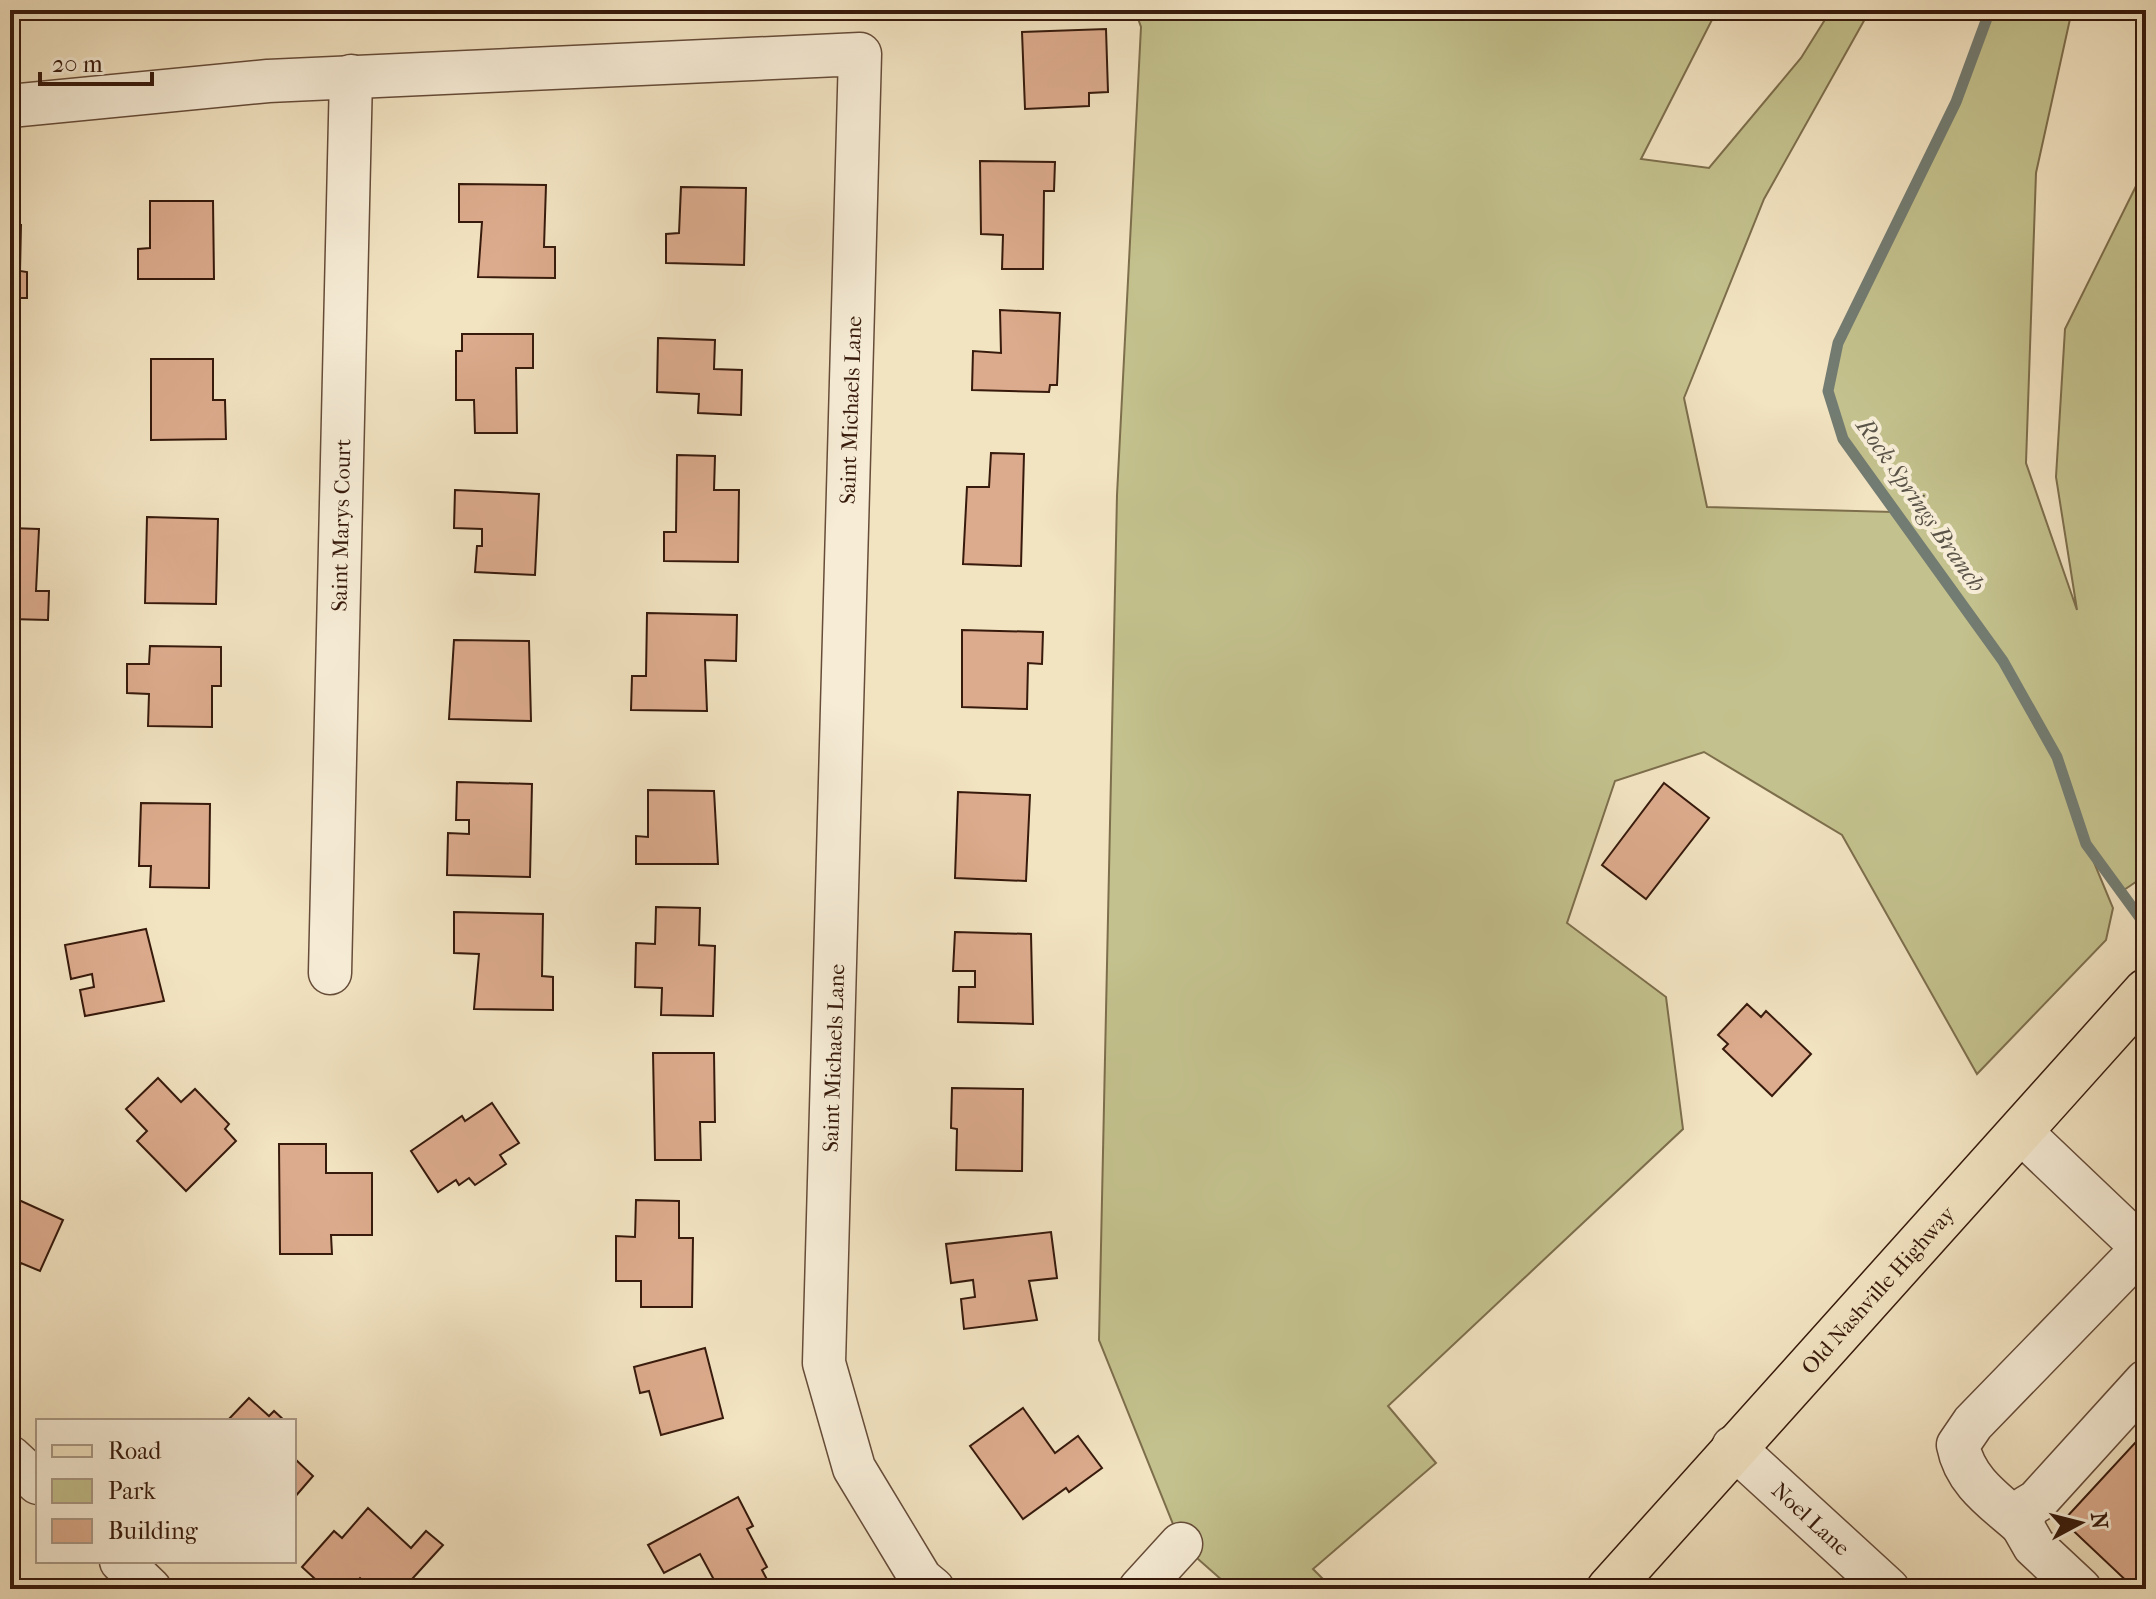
<svg xmlns="http://www.w3.org/2000/svg" width="2156" height="1599" font-family="'IM FELL French Canon',serif">
	<style>
		.green { fill: #c3c18d; stroke: #7d6e4c; stroke-width: 2 }
		.lines { fill: none; stroke-linecap: round; stroke-linejoin: round }
		.stream { stroke: #737c72; stroke-width: 11 }
		.building { fill: #dcab8d; stroke: #371a0c; stroke-width: 2 }
		.minor-casing { stroke: #664c39; stroke-width: 45 }
		.major-casing { stroke: #371a0c; stroke-width: 47 }
		.minor { stroke: #f7edd7; stroke-width: 42 }
		.major { stroke: #f2e3c1; stroke-width: 44 }
		.labels { text-anchor: middle; stroke-width: 8; stroke-linejoin: round; paint-order: stroke }
		.street-label { font-size: 22px; fill: #371a0c; stroke: #f7edd7 }
		.water-label { font-size: 24px; font-style: italic; fill: #5a5348; stroke: #f7edd7 }
	</style>
	<rect width="100%" height="100%" fill="#f2e3c1"/>
	<filter id="stains"><feTurbulence type="fractalNoise" baseFrequency=".0025" numOctaves="4"/><feColorMatrix values="0 0 0 0 .2 0 0 0 0 .09 0 0 0 0 .02 0 0 0 .5 -.17"/></filter>
	<radialGradient id="worn" r=".72"><stop offset=".6" stop-color="#630" stop-opacity="0"/><stop offset="1" stop-color="#630" stop-opacity=".3"/></radialGradient>
	<polygon class="green" points="1135,10 1717,10 1641,159 1709,168 1801,58 1831,10 1870,10 1764,199 1684,398 1707,507 1893,512 1843,439 1828,391 1838,343 1956,102 1990,10 2072,10 2036,173 2026,463 2077,610 2056,477 2065,329 2146,166 2146,875 2121,892 2088,848 2113,908 2106,940 1977,1074 1842,835 1704,752 1615,781 1567,923 1666,997 1683,1129 1388,1406 1436,1463 1313,1569 1333,1589 1232,1589 1181,1544 1099,1340 1117,495 1141,27"/>
	<g class="lines">
		<polyline class="stream" points="1990,10 1956,102 1838,343 1828,391 1843,439 2003,661 2057,757 2086,844 2146,926"/>
	</g>
	<g class="building">
		<polygon points="1106,29 1108,92 1089,93 1089,106 1025,109 1022,32"/>
		<polygon points="980,161 1055,162 1054,191 1044,191 1043,269 1002,269 1003,235 981,234"/>
		<polygon points="459,184 546,185 544,247 555,247 555,278 478,277 482,222 459,222"/>
		<polygon points="681,187 746,188 744,265 666,263 666,234 679,233"/>
		<polygon points="150,201 213,201 214,279 138,279 138,249 150,248"/>
		<polygon points="10,225 21,225 20,271 27,272 27,298 18,298 18,319 10,319"/>
		<polygon points="1000,310 1060,313 1057,385 1050,385 1049,392 972,390 973,351 1001,353"/>
		<polygon points="462,334 533,334 533,368 516,368 517,433 475,433 474,400 456,400 456,351 462,351"/>
		<polygon points="658,338 715,340 714,369 742,370 741,415 698,413 699,394 657,392"/>
		<polygon points="151,359 213,359 213,400 225,400 226,439 151,440"/>
		<polygon points="991,453 1024,454 1021,566 963,564 967,487 989,487"/>
		<polygon points="677,455 715,456 714,490 739,490 738,562 664,561 664,532 676,532"/>
		<polygon points="455,490 539,494 535,575 475,572 477,546 482,546 482,529 454,528"/>
		<polygon points="147,517 218,519 216,604 145,603"/>
		<polygon points="10,528 39,529 36,591 49,591 48,620 10,619"/>
		<polygon points="647,613 737,615 736,661 705,660 707,711 631,710 632,676 646,676"/>
		<polygon points="962,630 1043,632 1042,664 1028,663 1027,709 962,707"/>
		<polygon points="454,640 529,641 531,721 449,719"/>
		<polygon points="150,646 221,647 221,686 212,686 212,727 148,726 149,694 127,693 127,664 149,664"/>
		<polygon points="457,782 532,784 530,877 447,875 448,833 469,834 469,820 456,820"/>
		<polygon points="1664,783 1709,818 1646,899 1602,865"/>
		<polygon points="648,790 714,791 718,864 636,864 636,836 648,837"/>
		<polygon points="958,792 1030,795 1026,881 955,878"/>
		<polygon points="141,803 210,804 209,888 150,887 151,866 139,866"/>
		<polygon points="656,907 700,908 699,945 715,946 713,1016 661,1015 662,988 635,987 636,943 655,944"/>
		<polygon points="454,912 543,914 542,976 553,977 553,1010 474,1009 479,954 454,953"/>
		<polygon points="146,929 164,1001 85,1016 80,990 94,987 92,974 71,979 65,945"/>
		<polygon points="955,932 1031,934 1033,1024 958,1022 959,987 975,987 975,971 953,971"/>
		<polygon points="1747,1004 1761,1017 1766,1011 1811,1054 1772,1096 1723,1049 1728,1044 1718,1035"/>
		<polygon points="653,1053 714,1053 715,1122 700,1122 701,1160 655,1160"/>
		<polygon points="158,1078 181,1102 195,1089 229,1124 225,1129 236,1141 186,1191 137,1141 147,1131 126,1109"/>
		<polygon points="952,1088 1023,1089 1022,1171 956,1170 957,1129 951,1128"/>
		<polygon points="492,1103 519,1143 500,1155 506,1164 475,1185 469,1178 459,1185 456,1180 438,1192 411,1151 462,1116 465,1121"/>
		<polygon points="279,1144 326,1144 326,1173 372,1173 372,1235 331,1235 332,1254 280,1254"/>
		<polygon points="10,1196 63,1220 40,1271 21,1263 16,1275 10,1273"/>
		<polygon points="636,1200 679,1201 679,1238 693,1238 692,1307 641,1307 641,1281 616,1281 616,1236 635,1237"/>
		<polygon points="1051,1232 1057,1278 1029,1281 1037,1320 964,1329 961,1299 975,1297 973,1280 951,1283 946,1244"/>
		<polygon points="705,1348 723,1418 661,1435 649,1391 640,1393 634,1367"/>
		<polygon points="249,1398 269,1416 274,1411 285,1421 227,1421"/>
		<polygon points="1023,1408 1055,1453 1078,1436 1102,1468 1069,1492 1066,1488 1023,1519 970,1446"/>
		<polygon points="2146,1431 2146,1586 2135,1589 2063,1521"/>
		<polygon points="294,1458 313,1476 294,1498"/>
		<polygon points="738,1497 753,1526 747,1529 767,1567 762,1570 772,1589 719,1589 700,1554 664,1573 648,1545"/>
		<polygon points="368,1508 411,1548 426,1531 443,1545 403,1589 368,1589 370,1586 360,1578 349,1589 326,1589 302,1567 334,1531 342,1538"/>
	</g>
	<g class="lines">
		<defs>
			<g id="minor">
				<polyline points="10,106 268,81 860,54 824,1363 854,1468 921,1579 933,1589"/>
				<path id="s1" d="M330 973 351 76"/>
				<polyline points="2021,1132 2146,1251"/>
				<path id="s2" d="M1733 1447 1888 1589"/>
				<polyline points="10,1457 38,1483"/>
				<path d="M2022 1525C1995 1501 1965 1482 1958 1445L1973 1423 2143 1248"/>
				<polyline points="121,1561 150,1589"/>
				<polyline points="1140,1589 1181,1544"/>
				<polyline points="2080,1589 2034,1546 2022,1525 2027,1507 2037,1501 2146,1381"/>
			</g>
			<g id="major">
				<path id="s3" d="M1609 1589 2146 991"/>
			</g>
		</defs>
		<use href="#minor" class="minor-casing"/>
		<use href="#major" class="major-casing"/>
		<use href="#minor" class="minor"/>
		<use href="#major" class="major"/>
	</g>
	<g class="labels">
		<g class="street-label">
			<text transform="translate(850 410) rotate(-88)" y="8">Saint Michaels Lane</text>
			<text dy="8" stroke="none"><textPath href="#s1" startOffset="448">Saint Marys Court</textPath></text>
			<text transform="translate(833 1058) rotate(-88)" y="8">Saint Michaels Lane</text>
			<text dy="8" stroke="none"><textPath href="#s3" startOffset="402">Old Nashville Highway</textPath></text>
			<text dy="8" stroke="none"><textPath href="#s2" startOffset="106">Noel Lane</textPath></text>
		</g>
		<g class="water-label">
			<text transform="translate(1921 505) rotate(55)" y="8">Rock Springs Branch</text>
		</g>
	</g>
	<rect width="2156" height="1599" fill="none" stroke="#f2e3c1" stroke-width="40"/>
	<rect x="12" y="12" width="2132" height="1575" fill="none" stroke="#371a0c" stroke-width="4"/>
	<rect x="20" y="20" width="2116" height="1559" fill="none" stroke="#371a0c" stroke-width="2"/>
	<rect x="36" y="1419" width="260" height="144" fill="#f7edd7" stroke="#aa9986" stroke-width="2"/>
	<rect x="52" y="1445" width="40" height="12" fill="#f2e3c1" stroke="#aa9986" stroke-width="2"/>
	<text x="108" y="1459" font-size="24" fill="#371a0c">Road</text>
	<rect x="52" y="1479" width="40" height="24" fill="#c3c18d" stroke="#aa9986" stroke-width="2"/>
	<text x="108" y="1499" font-size="24" fill="#371a0c">Park</text>
	<rect x="52" y="1519" width="40" height="24" fill="#dcab8d" stroke="#aa9986" stroke-width="2"/>
	<text x="108" y="1539" font-size="24" fill="#371a0c">Building</text>
	<g transform="translate(2080 1523) rotate(83)" stroke="#f7edd7" stroke-width="6" paint-order="stroke">
	<path d="M0-6L14 30L0 20L-14 30Z" fill="#371a0c"/>
	<text y="-12" font-size="22" font-weight="bold" text-anchor="middle" fill="#371a0c">N</text>
	</g>
	<path d="M40 72v12h112v-12" fill="none" stroke="#371a0c" stroke-width="4"/>
	<text x="52" y="72" font-size="24" fill="#371a0c" stroke="#f7edd7" stroke-width="6" paint-order="stroke">20 m</text>
	<rect width="100%" height="100%" filter="url(#stains)"/>
	<rect width="100%" height="100%" fill="url(#worn)"/>
</svg>
